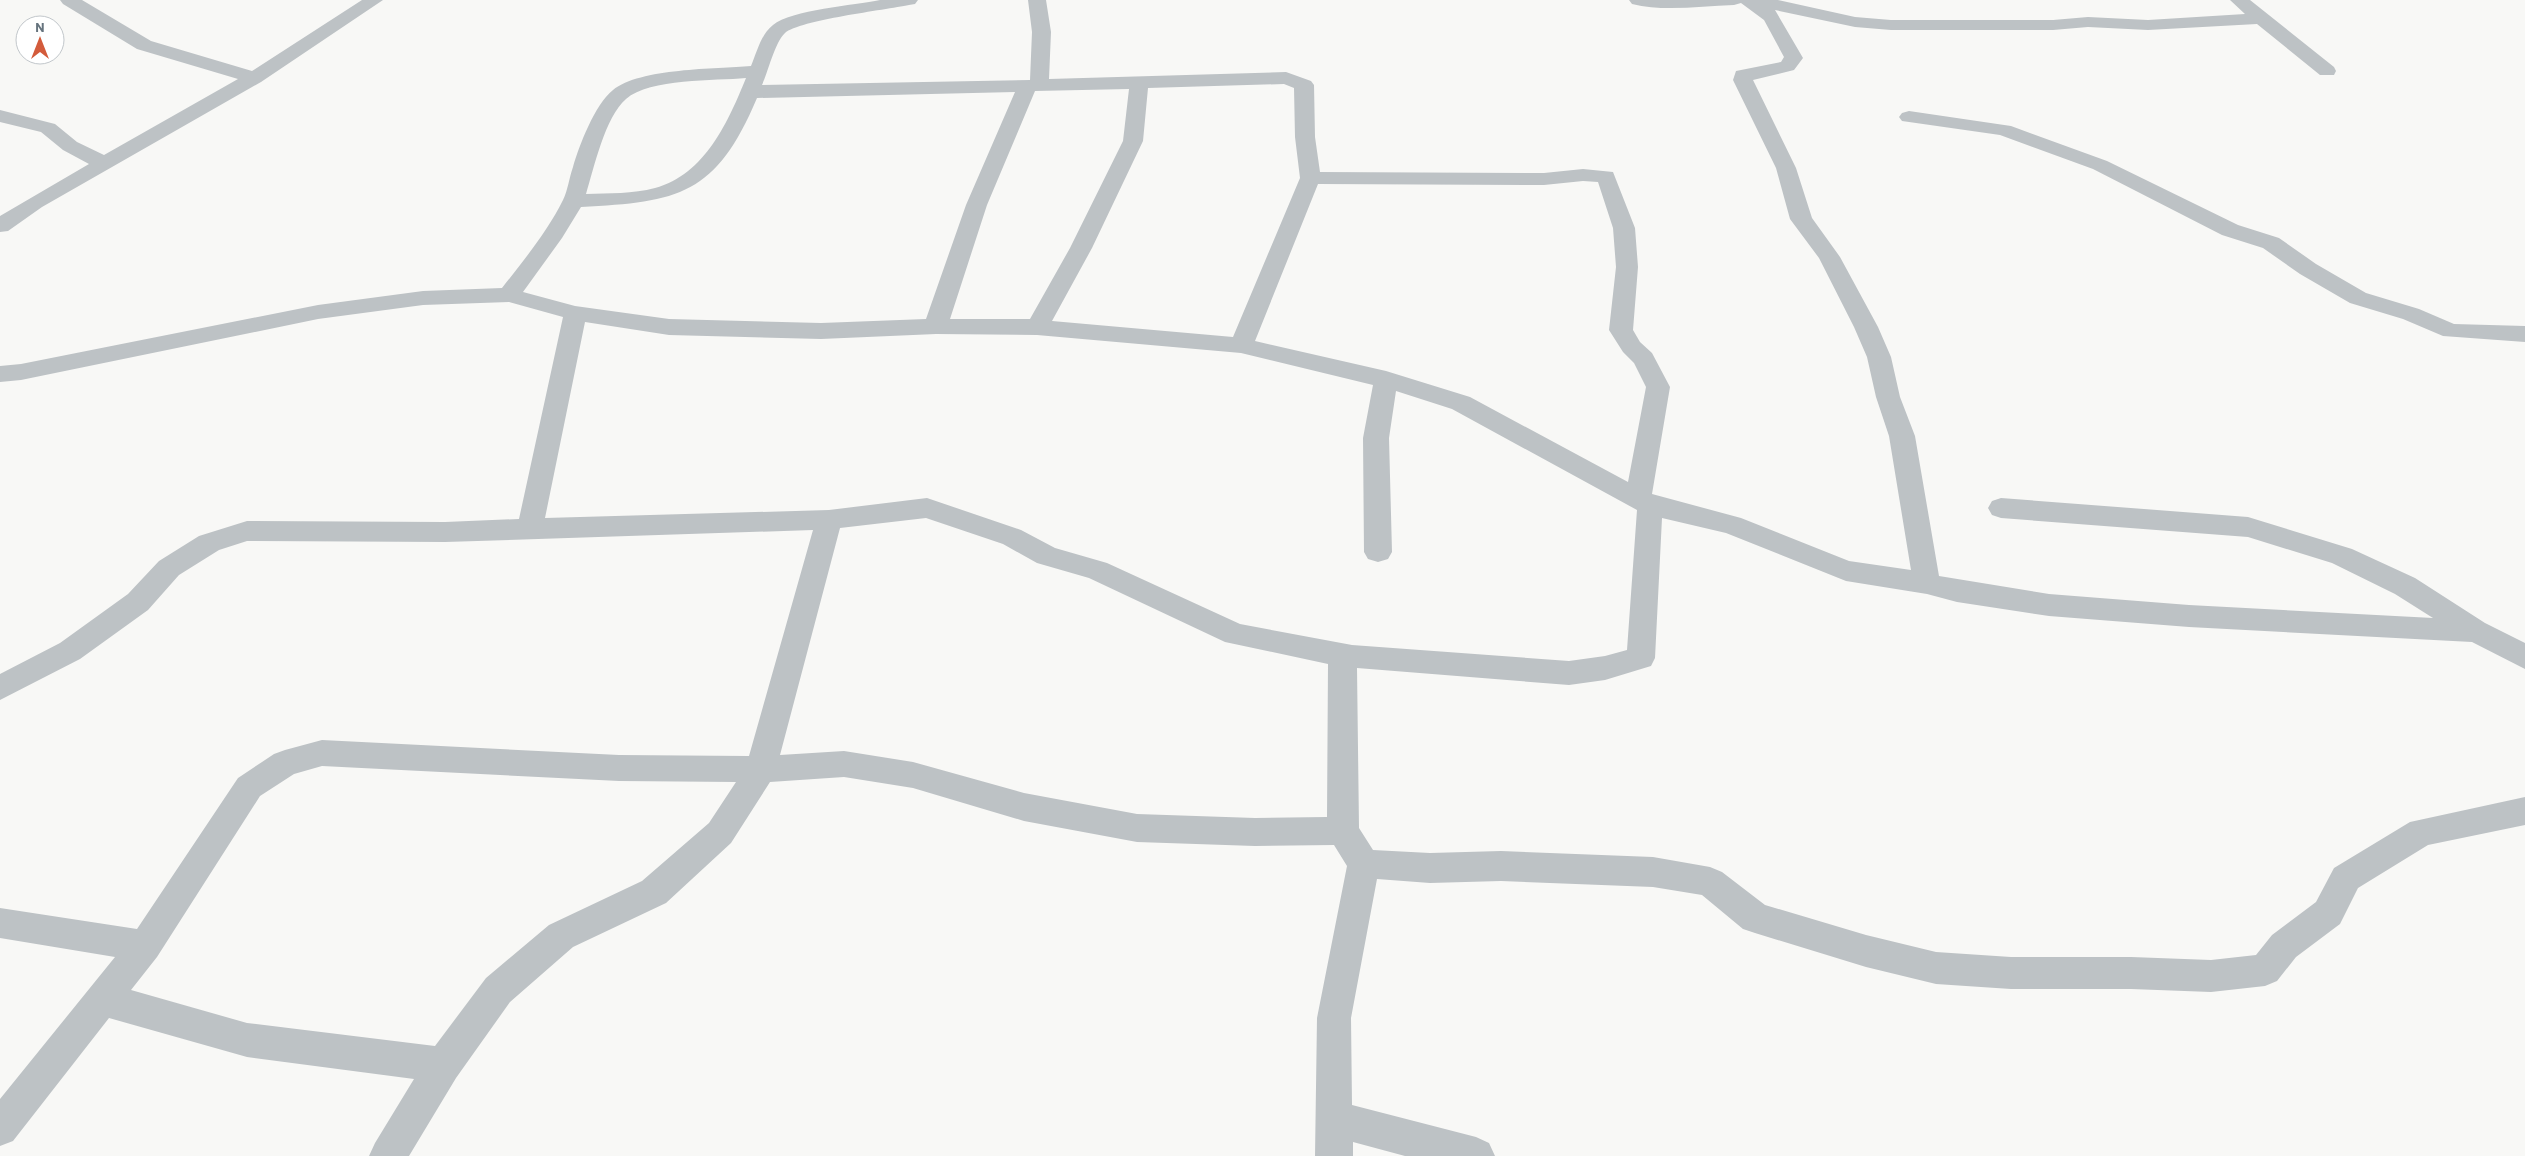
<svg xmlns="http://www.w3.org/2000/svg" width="2525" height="1156" font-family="Barlow,sans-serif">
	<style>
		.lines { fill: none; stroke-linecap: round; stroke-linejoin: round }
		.minor { fill: #bdc2c5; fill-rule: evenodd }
	</style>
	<rect width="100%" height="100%" fill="#f8f8f6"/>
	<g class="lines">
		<g class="minor">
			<polygon points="60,0 82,0 151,41 252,71 362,0 383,0 261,82 42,207 8,231 0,232 0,216 89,164 63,150 41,132 0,122 0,110 55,124 77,142 104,155 238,79 137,49 63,4"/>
			<path d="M880 0H918L915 4 909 5C885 10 800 20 785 33 775 42 768 72 762 85L1030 80 1032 32 1028 0H1046L1051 32 1049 79 1286 72 1311 81 1314 85 1315 137 1320 172 1544 173 1583 169 1613 172 1635 228 1638 267 1633 330 1640 342 1652 353 1670 387 1652 494 1741 518 1849 561 1911 570 1889 436 1876 397 1867 357 1854 327 1819 258 1790 219 1776 168 1733 80 1736 71 1781 62 1784 57 1764 20 1741 3 1734 5C1701 6 1664 12 1632 4L1629 0H1778L1855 17 1891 20H2053L2088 17 2148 20 2245 14 2230 0H2250L2334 67 2336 71 2334 75H2320L2257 24 2148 30 2088 27 2053 30H1891L1855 27 1775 10 1803 58 1794 70 1753 80 1796 168 1812 218 1840 257 1878 327 1891 357 1900 397 1915 436 1939 576 2049 594 2189 605 2433 618 2395 594 2332 563 2248 537 2001 518 1992 515 1988 508 1992 501 2001 498 2248 517 2352 549 2415 578 2485 623 2525 643V669L2472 642 2189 627 2049 616 1957 602 1927 594 1846 581 1726 533 1662 518 1655 658 1651 666 1605 680 1569 685 1357 668 1359 828 1373 850 1430 853 1501 851 1653 857 1710 867 1722 872 1765 905 1866 935 1936 952 2011 957H2131L2211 960 2256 955 2272 935 2316 902 2334 868 2410 822 2525 797V825L2428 845 2358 888 2340 924 2296 957 2277 981 2265 986 2211 992 2131 989H2011L1936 984 1866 967 1755 933 1743 929 1702 895 1653 887 1501 881 1430 883 1377 879 1351 1018 1352 1105 1476 1137 1489 1143 1495 1156H1405L1353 1142V1156H1315L1317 1018 1347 866 1334 845 1255 846 1137 842 1024 821 913 788 844 777 770 782 731 843 666 903 573 947 510 1002 456 1078 409 1156H369L375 1143 414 1079 247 1057 109 1018 13 1141 0 1146V1099L115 957 0 938V908L137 929 238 778 274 754 285 750 322 740 619 755 749 756 813 530 445 542 247 541 219 550 179 575 148 610 80 659 0 700V674L60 643 128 594 159 561 199 536 247 521 445 522 519 519 563 317 509 302 423 305 318 319 21 380 0 382V366L21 364 318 305 423 291 502 288C524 260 547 232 563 200 568 190 569 178 573 167 579 146 595 104 613 90 640 68 716 69 751 66 757 52 761 34 773 25 791 10 855 5 880 0ZM746 78C729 120 705 175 655 188 633 194 609 193 586 194 594 168 605 117 626 99 650 78 715 81 746 78ZM1284 84 1294 88 1295 137 1300 178 1233 337 1052 321 1092 248 1143 141 1148 88ZM1129 89 1123 141 1070 248 1030 319H950L987 205 1035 91ZM1015 92 966 205 926 319 821 323 669 319 575 306 523 292 562 238 581 207C679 202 716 195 757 98ZM1583 181 1598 182 1613 228 1616 267 1609 330 1623 352 1634 363 1646 387 1628 482 1470 397 1386 371 1255 341 1318 184 1544 185ZM585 322 669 335 821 339 936 334 1037 335 1241 353 1373 385 1363 438 1364 552 1368 559 1378 562 1388 559 1392 552 1389 438 1396 391 1452 409 1637 510 1627 650 1605 656 1569 661 1352 645 1240 624 1107 563 1055 548 1021 530 927 498 829 510 545 518ZM926 518 1003 544 1037 563 1089 578 1225 642 1328 664 1327 817 1255 818 1137 814 1024 793 913 762 844 751 780 755 840 528ZM322 766 619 781 736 782 709 823 642 881 549 925 486 978 435 1046 247 1023 131 990 157 957 260 796 294 774Z"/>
			<polygon points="1909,111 2011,126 2107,161 2238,225 2279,238 2316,264 2366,293 2419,309 2454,324 2525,326 2525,342 2443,336 2403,319 2350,303 2300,274 2263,248 2222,235 2093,169 2000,135 1902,121 1899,117 1902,113"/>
		</g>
	</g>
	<g transform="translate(40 40)"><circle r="24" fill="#ffffff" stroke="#c2c7cb"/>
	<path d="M0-4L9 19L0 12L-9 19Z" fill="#d35b3b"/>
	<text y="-8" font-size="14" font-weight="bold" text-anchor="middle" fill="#66747e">N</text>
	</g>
</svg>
